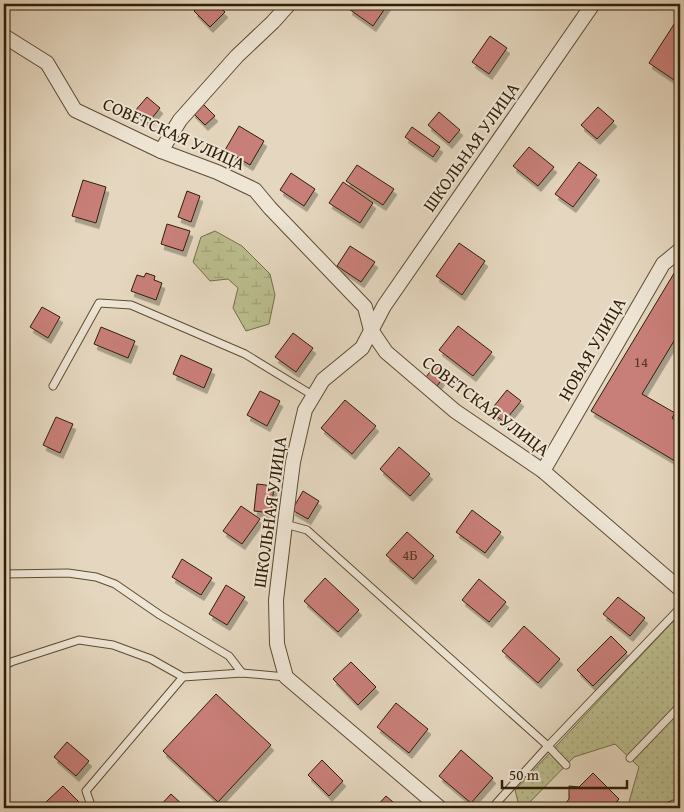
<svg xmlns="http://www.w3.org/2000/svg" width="684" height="812" font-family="'Gentium Book Plus',serif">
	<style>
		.grass { fill: url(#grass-dots); stroke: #766e4a }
		.wetland { fill: url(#wetland-marsh); stroke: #766e4a }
		.building { fill: #c97f79; stroke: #301e06; filter: url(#shadow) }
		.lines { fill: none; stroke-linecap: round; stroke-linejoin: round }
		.service-casing { stroke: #5d4c34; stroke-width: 9 }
		.minor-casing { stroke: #5d4c34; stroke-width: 16 }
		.service { stroke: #eee5d5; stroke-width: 7 }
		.minor { stroke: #eee5d5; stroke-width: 14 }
		.labels { text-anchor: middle; stroke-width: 4; stroke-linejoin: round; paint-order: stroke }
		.number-label { font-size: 15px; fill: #563623 }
		.street-label { font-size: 18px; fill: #301e06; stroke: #eee5d5 }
	</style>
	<defs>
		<pattern id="grass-dots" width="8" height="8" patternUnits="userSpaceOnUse" patternTransform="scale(1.25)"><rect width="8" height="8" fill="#bbbd8e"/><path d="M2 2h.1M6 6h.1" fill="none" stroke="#a1a279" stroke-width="1.8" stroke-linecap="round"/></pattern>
		<pattern id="wetland-marsh" width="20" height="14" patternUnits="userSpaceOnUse" patternTransform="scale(1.25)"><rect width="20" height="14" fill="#bbbd8e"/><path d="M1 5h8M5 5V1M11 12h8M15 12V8" fill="none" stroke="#a1a279"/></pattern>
		<filter id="shadow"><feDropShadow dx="3" dy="5.5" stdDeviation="0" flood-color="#0004"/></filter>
	</defs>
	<rect width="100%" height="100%" fill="#e5d7bf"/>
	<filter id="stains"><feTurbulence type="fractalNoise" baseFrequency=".004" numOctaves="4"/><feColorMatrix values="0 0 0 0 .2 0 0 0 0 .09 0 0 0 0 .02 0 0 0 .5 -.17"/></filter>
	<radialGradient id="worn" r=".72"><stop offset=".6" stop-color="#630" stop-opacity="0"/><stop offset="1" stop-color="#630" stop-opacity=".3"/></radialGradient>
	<polygon class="grass" points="680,614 680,808 625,808 629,802 639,767 615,744 574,757 527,805 526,808 515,808 518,802 515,790"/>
	<polygon class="wetland" points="215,231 242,246 270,274 275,295 269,324 246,331 233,308 238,288 228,279 210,281 193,262 201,237"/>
	<g class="building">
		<polygon points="201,4 216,4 225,12 210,27 194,11"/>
		<polygon points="353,4 388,4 373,26 349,9"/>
		<polygon points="680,15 680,78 677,82 649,63"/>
		<polygon points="490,36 507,48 489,74 472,62"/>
		<polygon points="147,97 160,108 148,123 134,112"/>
		<polygon points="202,103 215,116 205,125 192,112"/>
		<polygon points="598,107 614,121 597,139 581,125"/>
		<polygon points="439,112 460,130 449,143 428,125"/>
		<polygon points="239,126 264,141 250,165 225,150"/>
		<polygon points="412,127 440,147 433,157 405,137"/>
		<polygon points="529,147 554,167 538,186 513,166"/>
		<polygon points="579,162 597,175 573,207 555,194"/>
		<polygon points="357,165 394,189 383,205 346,181"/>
		<polygon points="291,173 315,189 304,206 280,190"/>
		<polygon points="83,180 106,187 96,223 72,216"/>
		<polygon points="343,182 373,203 360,223 329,203"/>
		<polygon points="187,191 200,196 191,222 178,217"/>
		<polygon points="167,224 190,231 183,251 161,244"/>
		<polygon points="459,243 485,261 462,295 436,276"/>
		<polygon points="350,246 375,262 361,282 337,266"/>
		<polygon points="676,270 680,273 680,331 642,394 675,413 672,418 680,423 680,464 591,411"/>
		<polygon points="146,273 155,276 154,280 162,283 156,300 131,291 137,275 144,277"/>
		<polygon points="42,307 60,317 48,338 30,327"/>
		<polygon points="458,326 492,352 473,376 439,350"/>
		<polygon points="101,327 135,341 128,358 94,344"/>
		<polygon points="293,333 313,348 296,372 275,357"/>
		<polygon points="181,355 212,369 204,388 173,374"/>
		<polygon points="437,363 448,371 437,386 426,377"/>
		<polygon points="507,390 521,401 504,422 490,411"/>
		<polygon points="260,391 280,401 267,426 247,415"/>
		<polygon points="345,400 376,426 352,454 321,428"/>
		<polygon points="56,417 73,424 60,453 43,445"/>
		<polygon points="399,447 430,474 410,496 380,469"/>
		<polygon points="257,484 274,486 271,513 254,511"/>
		<polygon points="303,491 319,501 308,519 292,510"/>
		<polygon points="241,506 260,519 242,544 223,531"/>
		<polygon points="472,510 501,532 485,553 456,532"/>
		<polygon points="407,532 434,556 413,579 386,555"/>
		<polygon points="182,559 212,578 201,595 172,577"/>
		<polygon points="325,578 359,610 338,632 304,601"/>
		<polygon points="479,579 506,602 489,622 462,600"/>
		<polygon points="226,585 245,597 227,625 209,614"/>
		<polygon points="618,597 645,618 630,636 603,614"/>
		<polygon points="524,626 560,659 538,683 502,651"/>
		<polygon points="611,636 627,652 593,686 577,670"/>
		<polygon points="351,662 376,687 358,705 333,679"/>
		<polygon points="216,694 271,745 218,802 163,751"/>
		<polygon points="396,703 428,729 409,753 377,727"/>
		<polygon points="67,742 89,761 76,776 54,757"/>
		<polygon points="461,750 493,778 471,803 439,776"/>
		<polygon points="322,760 343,781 329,796 308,775"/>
		<polygon points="593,773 619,799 610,808 562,808 569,799 569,786 579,787"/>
		<polygon points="63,786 85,808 52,808 46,802"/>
		<polygon points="171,794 186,808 158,808"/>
		<polygon points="386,796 400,808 375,808"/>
	</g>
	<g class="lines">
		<defs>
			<g id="service">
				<polyline points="53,386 99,303 131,305 245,354 314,396"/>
				<polyline points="285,524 307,530 548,746 492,808"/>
				<polyline points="4,574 68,573 96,577 115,584 160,615 229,656 242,673"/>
				<polyline points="4,666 11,662 79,640 113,645 151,659 183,677"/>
				<polyline points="630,758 680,706"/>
				<polyline points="566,765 548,746 680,608"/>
				<polyline points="92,808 86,791 183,677 242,673 286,677"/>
				<polyline points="664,808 674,804 680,802"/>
			</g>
			<g id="minor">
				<polyline points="4,36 47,63 75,110 161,151 217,172 255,190 270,208 365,307 371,330 386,352 455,411 543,471 680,589"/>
				<polyline points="161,151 180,120 237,56 273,22 289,4"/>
				<polyline points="543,471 663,264 680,250"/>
				<polyline points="440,808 286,677 277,644 276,600 285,524 293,462 305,410 323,380 362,348 384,306 593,4"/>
			</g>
		</defs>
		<use href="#service" class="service-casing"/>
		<use href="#minor" class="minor-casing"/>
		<use href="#service" class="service"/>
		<use href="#minor" class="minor"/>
	</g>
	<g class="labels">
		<g class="number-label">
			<text x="641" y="367">14</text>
			<text x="410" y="560">4Б</text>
		</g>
		<g class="street-label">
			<text transform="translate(174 134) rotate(24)" y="6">СОВЕТСКАЯ УЛИЦА</text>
			<text transform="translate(471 147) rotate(-55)" y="6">ШКОЛЬНАЯ УЛИЦА</text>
			<text transform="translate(592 349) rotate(-60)" y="6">НОВАЯ УЛИЦА</text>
			<text transform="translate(486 406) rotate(37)" y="6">СОВЕТСКАЯ УЛИЦА</text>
			<text transform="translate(270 512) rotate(-82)" y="6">ШКОЛЬНАЯ УЛИЦА</text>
		</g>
	</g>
	<rect width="684" height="812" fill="none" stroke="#e5d7bf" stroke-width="20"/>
	<rect x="5" y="5" width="674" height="802" fill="none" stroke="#301e06" stroke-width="2.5"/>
	<rect x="10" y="10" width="664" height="792" fill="none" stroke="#301e06"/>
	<path d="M502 780v8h125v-8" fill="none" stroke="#301e06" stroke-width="2.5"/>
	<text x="509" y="780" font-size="15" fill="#301e06" stroke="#eee5d5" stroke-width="4" paint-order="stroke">50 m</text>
	<rect width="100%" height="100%" filter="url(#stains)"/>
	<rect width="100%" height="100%" fill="url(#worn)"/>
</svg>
